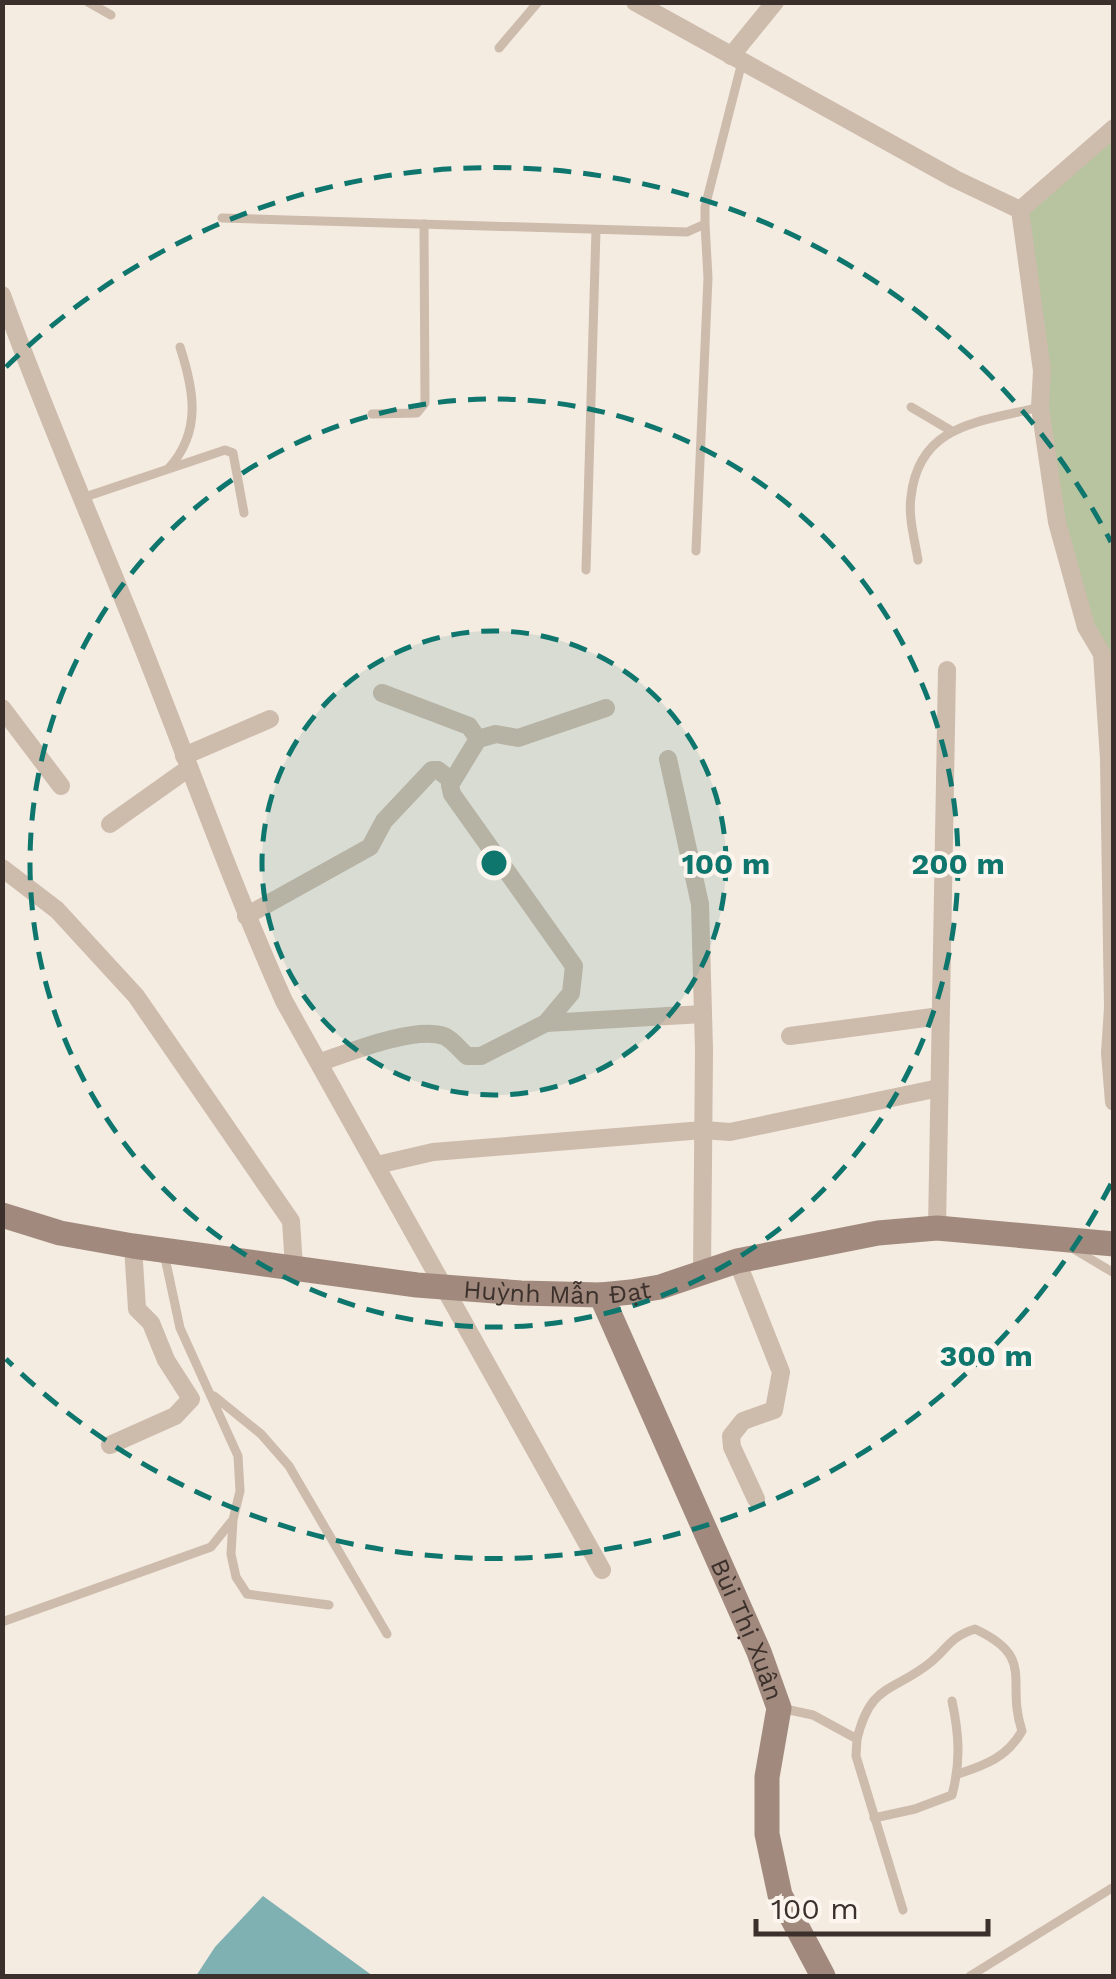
<svg xmlns="http://www.w3.org/2000/svg" width="1116" height="1979" font-family="'Work Sans',sans-serif">
	<style>
		.green { fill: #b8c4a0 }
		.water { fill: #7fb0b2 }
		.lines { fill: none; stroke-linecap: round; stroke-linejoin: round }
		.service { stroke: #cdbbac; stroke-width: 9 }
		.minor { stroke: #cdbbac; stroke-width: 18 }
		.secondary { stroke: #a18a7d; stroke-width: 25 }
		.ring { fill: none; stroke: #0f766e; stroke-width: 5; stroke-dasharray: 18 12 }
		.labels { text-anchor: middle; stroke-width: 8; stroke-linejoin: round; paint-order: stroke }
		.street-label { font-size: 25px; fill: #3b302b; stroke: #fbf5ee }
		.centre { fill: #0f766e; stroke: #fbf5ee; stroke-width: 5 }
		.ring-label { font-size: 30px; text-anchor: middle; font-weight: bold; fill: #0f766e; stroke: #fbf5ee; stroke-width: 8; stroke-linejoin: round; paint-order: stroke }
	</style>
	<rect width="100%" height="100%" fill="#f4ebe1"/>
	<polygon class="green" points="1113,135 1113,739 1091,626 1063,523 1025,212"/>
	<polygon class="water" points="263,1896 373,1976 196,1976 215,1947"/>
	<g class="lines">
		<g class="service">
			<polyline points="88,2 111,15"/>
			<polyline points="499,48 538,2"/>
			<polyline points="222,218 687,232 705,224 705,207 742,62"/>
			<polyline points="911,407 950,430"/>
			<polyline points="372,414 417,413 425,403 424,224"/>
			<path d="M169 468C202 431 194 390 180 347"/>
			<polyline points="82,498 225,450 233,453 244,513"/>
			<polyline points="696,551 708,278 705,224"/>
			<path d="M918 560C915 541 908 517 911 497 919 423 981 422 1040 407"/>
			<polyline points="586,570 596,230"/>
			<polyline points="1072,1248 1114,1273"/>
			<polyline points="164,1253 180,1328 238,1456 240,1491 233,1520 231,1554 236,1577 247,1594 329,1605"/>
			<polyline points="214,1396 261,1434 289,1466 387,1634"/>
			<polyline points="2,1622 211,1547 231,1522"/>
			<polyline points="780,1708 813,1715 857,1739 856,1756 903,1910"/>
			<path d="M857 1739C871 1682 893 1693 931 1662 949 1647 950 1637 975 1629 1037 1658 1005 1680 1022 1731 1007 1757 986 1765 958 1774"/>
			<path d="M874 1818 915 1809 952 1795C961 1761 959 1734 952 1701"/>
			<polyline points="970,1976 1112,1888"/>
		</g>
		<g class="minor">
			<polyline points="635,2 955,179 1020,210"/>
			<polyline points="731,56 775,2"/>
			<polyline points="1020,210 1042,371 1040,407 1057,522 1086,627 1102,654 1109,759 1113,1008 1110,1053 1114,1102"/>
			<polyline points="1020,210 1114,128"/>
			<path d="M2 295C45 414 96 530 143 648 190 766 232 885 284 1001L602 1570"/>
			<polyline points="2,708 61,786"/>
			<polyline points="478,739 496,734 518,738 606,708"/>
			<polyline points="184,756 270,719"/>
			<polyline points="668,759 700,904 704,1050 702,1272"/>
			<polyline points="110,824 189,768"/>
			<polyline points="2,868 57,910 136,996 291,1221 294,1267"/>
			<polyline points="246,916 370,847 384,821 432,770 438,770 452,781"/>
			<polyline points="546,1023 703,1014"/>
			<polyline points="790,1036 940,1016"/>
			<path d="M321 1062C350 1052 414 1026 444 1036 452 1039 460 1050 467 1056H481L546 1023 571 993 574 966 452 794 450 785 478 739 469 726 382 693"/>
			<polyline points="377,1165 433,1152 703,1130 730,1132 939,1088"/>
			<polyline points="937,1228 947,670"/>
			<polyline points="737,1261 781,1372 774,1410 743,1421 731,1436 732,1447 756,1499"/>
			<polyline points="110,1445 175,1416 191,1399 166,1360 151,1323 137,1309 133,1246"/>
		</g>
		<g class="secondary">
			<path id="s1" d="M2 1215 60 1233 133 1246 417 1285 521 1293 601 1295 631 1292 660 1287 737 1261 878 1233 937 1228 1114 1244"/>
			<path id="s2" d="M601 1295 759 1652 779 1708 767 1777V1834L780 1895 823 1976"/>
		</g>
	</g>
	<circle cx="494" cy="863" r="232" fill="#0f766e" fill-opacity=".12"/>
	<g class="ring">
		<circle cx="494" cy="863" r="232"/>
		<circle cx="494" cy="863" r="464"/>
		<path d="M1111 1184A696 696 0 0 1 6 1359M6 367A696 696 0 0 1 1111 542"/>
	</g>
	<g class="labels">
		<g class="street-label">
			<text dy="9" stroke="none"><textPath href="#s1" startOffset="562">Huỳnh Mẫn Đạt</textPath></text>
			<text dy="9" stroke="none"><textPath href="#s2" startOffset="365">Bùi Thị Xuân</textPath></text>
		</g>
	</g>
	<circle cx="494" cy="863" r="15" class="centre"/>
	<g class="ring-label">
		<text x="726" y="874">100 m</text>
		<text x="958" y="874">200 m</text>
		<text x="986" y="1366">300 m</text>
	</g>
	<rect width="1116" height="1979" fill="none" stroke="#3b302b" stroke-width="10"/>
	<path d="M756 1919v15h232v-15" fill="none" stroke="#3b302b" stroke-width="5"/>
	<text x="771" y="1919" font-size="30" fill="#3b302b" stroke="#fbf5ee" stroke-width="8" paint-order="stroke">100 m</text>
</svg>
